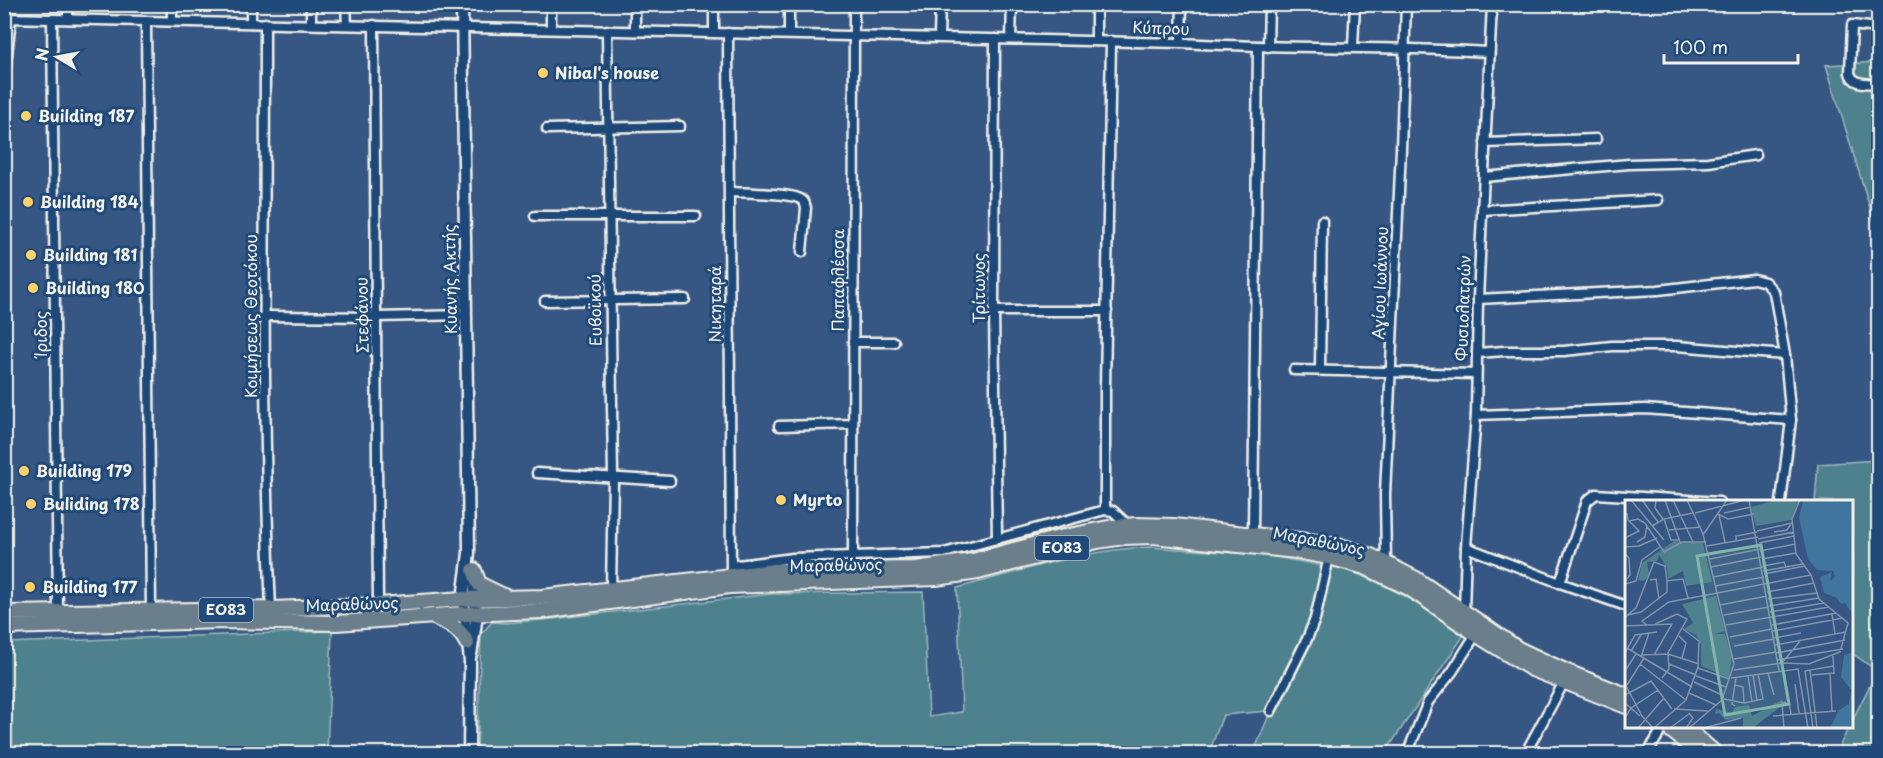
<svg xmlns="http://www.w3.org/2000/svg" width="1883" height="758" font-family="'Playpen Sans',sans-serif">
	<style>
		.green { fill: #4d818e; stroke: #a0b9bb; stroke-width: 1.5 }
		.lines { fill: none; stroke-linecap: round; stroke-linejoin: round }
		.minor-casing { stroke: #f4f1e8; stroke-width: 13 }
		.tertiary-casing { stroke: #f4f1e8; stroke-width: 15 }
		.primary-casing { stroke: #f4f1e8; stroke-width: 18 }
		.minor { stroke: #1f4a7a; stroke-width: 8 }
		.tertiary { stroke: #1f4a7a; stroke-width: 10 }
		.primary { stroke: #6b7e8b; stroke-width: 14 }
		.poi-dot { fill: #ffd166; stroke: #1f4a7a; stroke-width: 2 }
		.labels { text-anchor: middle; stroke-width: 6; stroke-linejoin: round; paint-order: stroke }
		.shield { fill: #1f4a7a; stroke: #b4bfc7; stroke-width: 1.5 }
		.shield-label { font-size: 15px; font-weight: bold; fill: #f4f1e8 }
		.street-label { font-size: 16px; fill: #f4f1e8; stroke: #1f4a7a }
		.poi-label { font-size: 16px; font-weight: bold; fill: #f4f1e8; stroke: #1f4a7a; text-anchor: start }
		.inset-road { fill: none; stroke: #8294ac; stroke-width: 1.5 }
		.view { fill: #82b4ab; fill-opacity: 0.15; stroke: #82b4ab; stroke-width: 3 }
		.inset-edge { fill: none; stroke: #f4f1e8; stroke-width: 3 }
	</style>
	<rect width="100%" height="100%" fill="#365684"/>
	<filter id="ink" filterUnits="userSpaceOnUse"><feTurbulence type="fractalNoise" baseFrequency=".0167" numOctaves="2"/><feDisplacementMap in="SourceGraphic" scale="12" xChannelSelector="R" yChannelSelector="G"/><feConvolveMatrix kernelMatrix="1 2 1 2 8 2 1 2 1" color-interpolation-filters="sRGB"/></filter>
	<g filter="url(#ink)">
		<g class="green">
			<polygon points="1878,62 1878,234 1826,65"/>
			<polygon points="1878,460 1878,753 1836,753 1849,727 1852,726 1852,721 1877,671 1852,653 1852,502 1815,501 1818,464"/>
			<path d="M1150 547 1265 555 1324 566 1313 619 1268 711 1223 715 1209 753 477 754 481 634 492 622 505 623 552 619 770 594 923 592 929 717 962 712 957 588C1020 572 1084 549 1150 547Z"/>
			<path d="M1331 565C1383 580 1421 605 1464 635L1385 753 1253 754 1269 715 1272 714 1309 641Z"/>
			<polygon points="332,631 327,753 5,753 5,643"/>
		</g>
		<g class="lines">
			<defs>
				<g id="minor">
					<polyline points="68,4 68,19"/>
					<polyline points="251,4 251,23"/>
					<polyline points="311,4 311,24"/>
					<polyline points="346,4 347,25"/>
					<polyline points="551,4 551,29"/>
					<polyline points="635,4 635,31"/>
					<polyline points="789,4 789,34"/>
					<path d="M4 18 1181 43C1284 49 1386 46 1488 52"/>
					<polyline points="52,19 58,614"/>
					<polyline points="146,21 151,612"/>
					<polyline points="172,21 172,4"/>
					<path d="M265 23C265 218 262 414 271 609"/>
					<polyline points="374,25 378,605"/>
					<path d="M1878 28 1852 25 1850 73C1853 85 1867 83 1878 84"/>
					<polyline points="607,30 613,478 611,589"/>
					<polyline points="714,33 714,4"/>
					<polyline points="728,33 731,575"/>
					<polyline points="939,37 940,4"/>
					<polyline points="995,39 994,311 997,538"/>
					<polyline points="1011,39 1012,4"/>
					<polyline points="1096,41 1096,4"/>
					<polyline points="1181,43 1182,4"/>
					<polyline points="1268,47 1269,4"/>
					<polyline points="1353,47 1355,4"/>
					<polyline points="4,83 11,18"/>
					<polyline points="547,129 680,126"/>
					<polyline points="1485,143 1596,139"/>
					<polyline points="1484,177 1629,164 1708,162 1756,155"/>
					<path d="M731 192C744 193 794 193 802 200 805 202 805 204 806 208L802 252"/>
					<polyline points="1482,210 1658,200"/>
					<polyline points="535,216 696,216"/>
					<polyline points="1478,299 1658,290 1754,279 1765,282 1774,292 1785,355 1791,420 1781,502"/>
					<polyline points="545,301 685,299"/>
					<polyline points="994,311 1107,311"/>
					<polyline points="265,316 377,317 466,315"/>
					<polyline points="853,342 894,342"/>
					<polyline points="1477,353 1504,351 1564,351 1612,346 1677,346 1785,355"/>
					<polyline points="1294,370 1476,374"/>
					<polyline points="1320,370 1322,221"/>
					<polyline points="1476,415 1645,409 1791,420"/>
					<polyline points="779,426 853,424"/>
					<polyline points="537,473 670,481"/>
					<polyline points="1105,510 1105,388 1111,41"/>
					<polyline points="1253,534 1258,47"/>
					<polyline points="1466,547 1560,583 1626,606"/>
					<polyline points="853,556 854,4"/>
					<polyline points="1386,563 1385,494 1401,149 1406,4"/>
					<polyline points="731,575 737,565 793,558 944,553 1105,510 1113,511 1128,525"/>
					<polyline points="1560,583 1587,501 1596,494 1719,502"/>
					<polyline points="1464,612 1466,547 1476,415 1478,299 1492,4"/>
					<polyline points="1271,711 1307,639 1315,619 1329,557"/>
					<polyline points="1407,754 1428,702 1452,672 1476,634"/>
					<polyline points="1525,754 1564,682"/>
					<polyline points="1647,754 1664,726"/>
				</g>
				<g id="tertiary">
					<polyline points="462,4 469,553 463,599 470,661 469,754"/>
					<polyline points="471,655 476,622 474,575"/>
				</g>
				<g id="primary">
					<polyline points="474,570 479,584 504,596"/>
					<polyline points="4,613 271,609 378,605 463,599 542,597 776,571 916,569 973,561 1059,538 1113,527 1136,525 1174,526 1317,542 1344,547 1371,556 1416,579 1518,649 1567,672 1626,695"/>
					<path d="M436 618C450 624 460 629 467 643"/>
					<polyline points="4,627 223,621 336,623 464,614 542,611 730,586 936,578 978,572 1097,541 1124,537 1153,536 1296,551 1329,557 1365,567 1409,588 1476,634 1532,669 1626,706"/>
					<polyline points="1666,726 1700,754"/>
					<polyline points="1684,726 1716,754"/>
				</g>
			</defs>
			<use href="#minor" class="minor-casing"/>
			<use href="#tertiary" class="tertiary-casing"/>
			<use href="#primary" class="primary-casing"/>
			<use href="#minor" class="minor"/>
			<use href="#tertiary" class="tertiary"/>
			<use href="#primary" class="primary"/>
		</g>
	</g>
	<g class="poi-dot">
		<circle cx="543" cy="73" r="6"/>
		<circle cx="26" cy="116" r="6"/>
		<circle cx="28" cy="202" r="6"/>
		<circle cx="31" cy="255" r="6"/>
		<circle cx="33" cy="288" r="6"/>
		<circle cx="24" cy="471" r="6"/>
		<circle cx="781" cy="500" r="6"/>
		<circle cx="31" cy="504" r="6"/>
		<circle cx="30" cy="587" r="6"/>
	</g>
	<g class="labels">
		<g class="shield">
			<rect x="1035" y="536" width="54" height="24" rx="4.5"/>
			<rect x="199" y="598" width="54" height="24" rx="4.5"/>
		</g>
		<g class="shield-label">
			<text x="1062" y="553">ΕΟ83</text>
			<text x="226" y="615">ΕΟ83</text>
		</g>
		<g class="street-label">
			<text transform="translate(1161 28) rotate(2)" y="6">Κύπρου</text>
			<text transform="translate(450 279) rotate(-91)" y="6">Κυανής Ακτής</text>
			<text transform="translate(838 280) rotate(-90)" y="6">Παπαφλέσσα</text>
			<text transform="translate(1380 283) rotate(-88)" y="6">Αγίου Ιωάννου</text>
			<text transform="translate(979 288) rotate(-90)" y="6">Τρίτωνος</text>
			<text transform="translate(715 304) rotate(-90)" y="6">Νικηταρά</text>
			<text transform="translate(1463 308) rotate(-88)" y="6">Φυσιολατρών</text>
			<text transform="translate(595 310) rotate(-91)" y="6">Ευβοϊκού</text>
			<text transform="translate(362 315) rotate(-91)" y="6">Στεφάνου</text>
			<text transform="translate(251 316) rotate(-90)" y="6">Κοιμήσεως Θεοτόκου</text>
			<text transform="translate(41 334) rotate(-90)" y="6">Ίριδος</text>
			<text transform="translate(1319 541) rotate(11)" y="6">Μαραθώνος</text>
			<text transform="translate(836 565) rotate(-1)" y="6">Μαραθώνος</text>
			<text transform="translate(352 604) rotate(-2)" y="6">Μαραθώνος</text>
		</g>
		<g class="poi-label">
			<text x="555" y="79">Nibal's house</text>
			<text x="38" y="122">Building 187</text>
			<text x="40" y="208">Building 184</text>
			<text x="43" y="261">Building 181</text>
			<text x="45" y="294">Building 180</text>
			<text x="36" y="477">Building 179</text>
			<text x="793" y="506">Myrto</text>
			<text x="43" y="510">Buliding 178</text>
			<text x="42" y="593">Building 177</text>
		</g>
	</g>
	<g transform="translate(1625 500)">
		<rect width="228" height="228" fill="#365684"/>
		<path d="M151 0H174L166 20 131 26 126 7ZM49 41 78 43 87 82 61 86 58 71 43 79 42 68 34 55 32 61 22 62 24 75 19 81 13 80 17 63ZM91 96 100 131 89 134H100L107 157 104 178 76 166V144L71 135 59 129 68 123 57 104ZM157 200 159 204 128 228H118V218L101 220 94 213 90 214 91 209 107 213 110 207 124 205 127 216Z" fill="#4d818e"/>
		<path d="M178 0H228V114L220 103 216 104 212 98 199 93 195 77 207 72 205 81 210 77 208 71 192 70 183 59 174 18ZM228 140V228H205L214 210 224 204 226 190 216 177 219 155 226 153Z" fill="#40759d"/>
		<path class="inset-road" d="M6 0 39 40M17 0 33 22M31 0 30 8 38 19M40 0 55 42M48 0 69 44M62 0 78 34 109 164 97 200 64 228M124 0 154 171M70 13 120 0M99 13 126 7M93 14 103 19 129 14M94 15 100 42M39 19 46 40H55M4 21 13 19 20 23 39 52 57 42H81M27 26 39 19 68 13M44 30 76 27M132 31 167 23M149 32 162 30 166 24M78 35 102 0M0 38 14 31 3 20 2 13M133 39 169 32M111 40V36L132 32M12 42 20 37 22 26M134 43 169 36M82 46 133 37M0 47 14 46 32 38M135 51 170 44M84 53 134 46M0 54 4 58 5 75 0 81M85 59 135 49M137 59 171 53M138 66 159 62 161 67M86 67 136 57M138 71 178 64M139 74 180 66M88 77 138 67M25 80 31 79 34 99M0 84 11 81 17 60 36 46M90 86 139 77M142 92 189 83M87 94 186 75M143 99 192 93M95 105 142 96M144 106 194 98M145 112 199 103M207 114 210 134M3 115 16 112 42 92V81M99 115 144 107M0 117 11 108 29 62 40 66 42 81 58 79 63 98M30 124 52 114 62 119 43 153 44 169 37 178M22 125 17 121 44 102 87 94M101 125 204 107M147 125 211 113M0 126 47 124 29 155M148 131 218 118M54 136 61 143 57 158M105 137 147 129M149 138 176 133M150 145 221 132M109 146 149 139M2 148 67 187M6 151 16 135M0 153 10 135 32 132M151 153 220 140M17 155 43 154 74 164M16 157 24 133M109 159 151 152M152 160 218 149M157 163 184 164 215 152 223 123 194 99 186 75 171 54 167 19 175 0M15 164 61 200M44 164 71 175M73 168 104 179M109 170 157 163 175 141M185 170 180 171 188 228M0 171 11 154M159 171 166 214M143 173 149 195M205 174 207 211M128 175 132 201M187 175 209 173 208 156M71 176 101 187M123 176 127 202M106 178 173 169 183 228M69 182 99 196M0 184 17 216 28 228M170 184 174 213M2 185 19 158M110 185 118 187 119 203M64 193 91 205M0 195 26 181 47 209M99 199 119 203 138 199 133 174M0 203 15 216M110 206 107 204 111 177M49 209 83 211M148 216 211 211M0 218 6 208 33 190M13 228 39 198M29 228 61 200 73 167 74 141 58 129M45 228 64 214M61 228 68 218 64 213M79 228 116 218M159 228 157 203 161 202M192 228 185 170 209 166"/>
		<path class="view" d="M136 45 164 204 100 215 72 56Z"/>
		<rect width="228" height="228" class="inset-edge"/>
	</g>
	<rect width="1883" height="758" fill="none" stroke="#1f4a7a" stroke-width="24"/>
	<rect x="12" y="12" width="1859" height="734" fill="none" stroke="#f4f1e8" stroke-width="2" filter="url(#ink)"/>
	<g transform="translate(57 57) rotate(280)" stroke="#1f4a7a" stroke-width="4.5" paint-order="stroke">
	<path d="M0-4.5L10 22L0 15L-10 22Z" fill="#f4f1e8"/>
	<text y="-9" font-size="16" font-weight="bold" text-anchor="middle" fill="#f4f1e8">N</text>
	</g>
	<path d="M1664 54v9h134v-9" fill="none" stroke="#f4f1e8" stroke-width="3"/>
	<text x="1673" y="54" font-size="18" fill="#f4f1e8" stroke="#1f4a7a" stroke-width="4.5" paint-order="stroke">100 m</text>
</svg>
